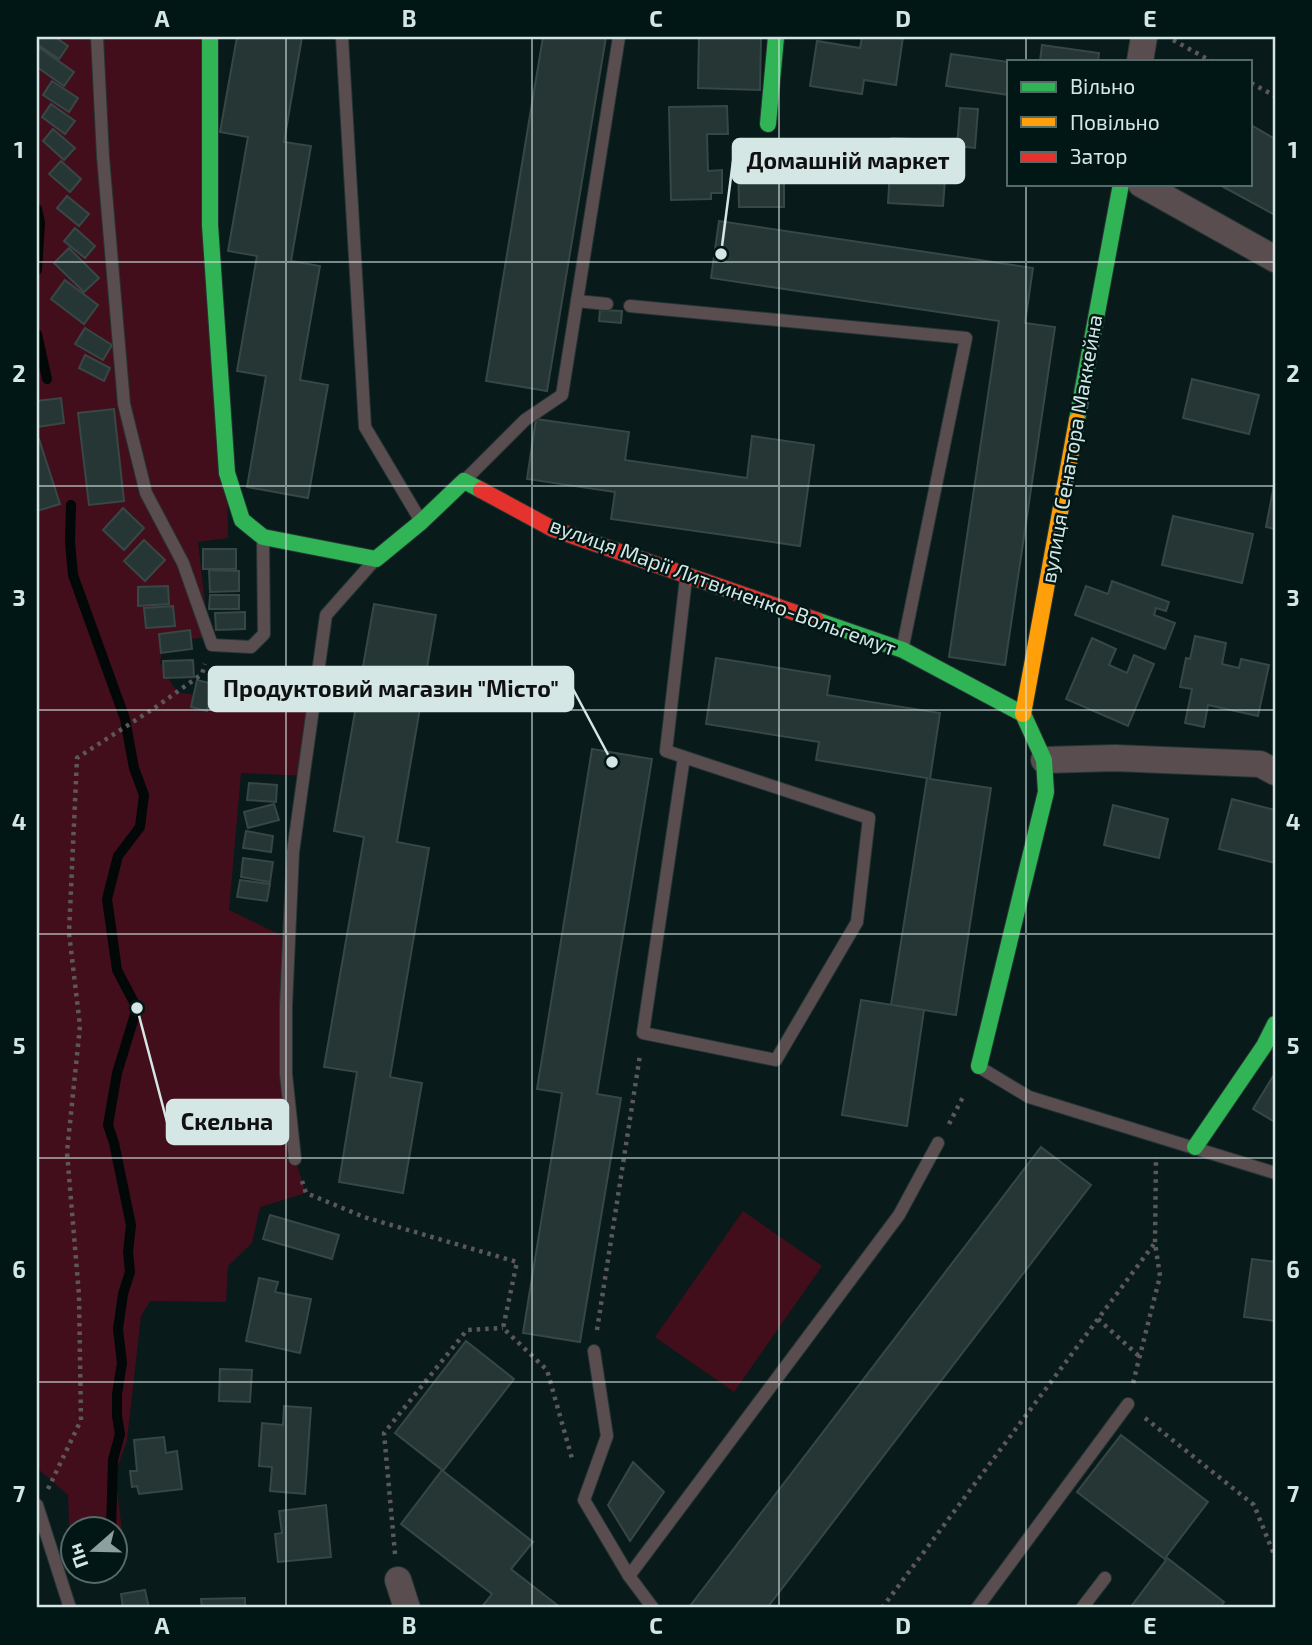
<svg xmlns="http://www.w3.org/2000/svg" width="1312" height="1645" font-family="'Exo 2',sans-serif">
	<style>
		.green { fill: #430e1b }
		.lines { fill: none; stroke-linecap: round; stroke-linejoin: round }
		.stream { stroke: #010807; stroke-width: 10 }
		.building { fill: #263635; stroke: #374745; stroke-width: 2 }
		.lane-casing { stroke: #263534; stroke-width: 14 }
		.street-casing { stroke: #263534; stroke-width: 28 }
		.fast-casing { stroke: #263534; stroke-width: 18 }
		.slow-casing { stroke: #263534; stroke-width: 18 }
		.jam-casing { stroke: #263534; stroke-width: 18 }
		.path { stroke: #5c5759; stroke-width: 4.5; stroke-dasharray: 3.5 5; stroke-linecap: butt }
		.lane { stroke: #5a4d50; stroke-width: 12 }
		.street { stroke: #5a4d50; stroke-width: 26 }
		.fast { stroke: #30b455; stroke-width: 16 }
		.slow { stroke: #ff9f0a; stroke-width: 16 }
		.jam { stroke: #e5322d; stroke-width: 16 }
		.grid { fill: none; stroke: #d5e7e5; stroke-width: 2; stroke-opacity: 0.55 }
		.labels { text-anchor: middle; stroke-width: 5; stroke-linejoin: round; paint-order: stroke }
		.street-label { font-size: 21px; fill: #d5e7e5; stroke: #001716 }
		.leader { fill: none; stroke: #d5e7e5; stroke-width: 2.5 }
		.callout-dot { fill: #d5e7e5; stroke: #001716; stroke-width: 2.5 }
		.callout { fill: #d5e7e5; stroke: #d5e7e5; stroke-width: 2.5 }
		.callout-label { font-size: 23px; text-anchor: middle; font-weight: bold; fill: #111 }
		.neatline { fill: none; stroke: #d5e7e5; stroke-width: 2.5 }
		.grid-label { font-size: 23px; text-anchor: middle; font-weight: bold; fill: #d5e7e5 }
	</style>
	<rect width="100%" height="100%" fill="#081a19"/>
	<g class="green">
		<polygon points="37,37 210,37 227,473 228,538 198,542 209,637 164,642 160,663 173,686 180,693 313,708 304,776 241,773 229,910 289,939 286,1006 295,1159 306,1193 260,1207 252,1243 228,1266 226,1302 150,1301 141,1316 127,1440 115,1474 125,1554 116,1562 116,1530 74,1530 73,1551 70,1548 68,1495 37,1468"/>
		<polygon points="743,1211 822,1266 734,1392 655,1337"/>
	</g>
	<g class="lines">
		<g class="stream">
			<polyline points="37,209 40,223 37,270"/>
			<polyline points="37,334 47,379"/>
			<polyline points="71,505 70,542 73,575 125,719 134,768 144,795 140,827 118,856 107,899 117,970 137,1008 117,1073 108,1125 114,1143 131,1225 128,1252 130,1272 123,1294 118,1329 122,1363 117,1394 117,1416 120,1434 113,1460 111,1530"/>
		</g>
	</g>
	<g class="building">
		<polygon points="37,37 55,37 68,46 59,59 37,44"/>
		<polygon points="237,37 302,37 284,142 311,146 291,261 320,266 300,380 328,385 308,498 247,487 266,376 237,371 257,256 228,251 248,137 220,132"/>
		<polygon points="543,37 606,37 547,391 486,381"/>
		<polygon points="699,37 761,37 760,90 698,88"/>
		<polygon points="862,37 903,37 896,85 864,80 862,94 810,86 817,41 860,48"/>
		<polygon points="1042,45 1099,53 1098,61 1040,61"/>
		<polygon points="40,48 74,72 64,86 37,67 37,53"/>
		<polygon points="951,54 1009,62 1009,95 946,86"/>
		<polygon points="52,81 78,98 69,112 43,95"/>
		<polygon points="51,104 75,121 65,134 42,117"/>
		<polygon points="727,106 728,134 707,134 708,171 722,170 722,193 711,193 711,199 671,200 669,107"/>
		<polygon points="960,108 978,109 975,148 957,146"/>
		<polygon points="1251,125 1275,139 1275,215 1218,184 1251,184"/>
		<polygon points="53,129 75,148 64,160 43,141"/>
		<polygon points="892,138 948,141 943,206 888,203"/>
		<polygon points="61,161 81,179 70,192 49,174"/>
		<polygon points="738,161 784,161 784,207 739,207"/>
		<polygon points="67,196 89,214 79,226 57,208"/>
		<polygon points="719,221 1033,268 1025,323 1055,327 1005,665 949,657 999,321 711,278"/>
		<polygon points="75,228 95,246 85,258 64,241"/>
		<polygon points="69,248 99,278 84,292 54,263"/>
		<polygon points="65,280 98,305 84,324 51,299"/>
		<polygon points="600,310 622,311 621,323 599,321"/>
		<polygon points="85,328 112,345 103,360 75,344"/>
		<polygon points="85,355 110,368 104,381 79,368"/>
		<polygon points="1192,379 1259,395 1249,434 1183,418"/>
		<polygon points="61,398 64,423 37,427 37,401"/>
		<polygon points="114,409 124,501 89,505 78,413"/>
		<polygon points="536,419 629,432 625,460 747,478 752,436 814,445 800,546 611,519 615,492 527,479"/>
		<polygon points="37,439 39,439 60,504 37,511"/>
		<polygon points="1275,480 1275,529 1266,527"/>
		<polygon points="123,508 144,528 124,550 103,530"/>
		<polygon points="1173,516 1253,534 1242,583 1162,565"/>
		<polygon points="144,540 165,560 145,581 124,561"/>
		<rect x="203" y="549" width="33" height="20"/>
		<polygon points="209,570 239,571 239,591 210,592"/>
		<polygon points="1112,581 1169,602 1166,611 1156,608 1154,615 1175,623 1165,649 1075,615 1086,586 1108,594"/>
		<polygon points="168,586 169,604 138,606 138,587"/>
		<polygon points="210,595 239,595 239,609 209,609"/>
		<polygon points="374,604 436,615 397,842 429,848 390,1077 422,1083 403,1193 339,1182 357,1072 324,1067 364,837 334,831"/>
		<polygon points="173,606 175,626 146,628 144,608"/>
		<polygon points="245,612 245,629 216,630 215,613"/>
		<polygon points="190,630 192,649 161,653 159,634"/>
		<polygon points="1195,636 1226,643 1222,664 1239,668 1241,659 1269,665 1258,716 1208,705 1204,727 1185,723 1192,689 1180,687 1186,658 1190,659"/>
		<polygon points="1092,638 1116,649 1109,665 1127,673 1134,655 1154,664 1128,726 1066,699"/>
		<polygon points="716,658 830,676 827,695 940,713 930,779 991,788 956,1015 891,1005 927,778 816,760 819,742 706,724"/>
		<polygon points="193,660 194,677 164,678 163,661"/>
		<polygon points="197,680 213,684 207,711 191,707"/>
		<polygon points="592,749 652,759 597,1094 621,1098 580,1342 523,1333 562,1093 537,1089"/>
		<polygon points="249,783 277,785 276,802 247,800"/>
		<polygon points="1232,799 1275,810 1275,863 1219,849"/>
		<polygon points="274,804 279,820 248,828 244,812"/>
		<polygon points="1113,805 1168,819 1159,858 1104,845"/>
		<polygon points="246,831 273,836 271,852 243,848"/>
		<polygon points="243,858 273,862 270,882 241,877"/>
		<polygon points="240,880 270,884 267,901 237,897"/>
		<polygon points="861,1000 924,1010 907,1126 842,1115"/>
		<polygon points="1275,1073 1275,1122 1253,1109"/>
		<polygon points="1041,1147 1091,1185 767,1608 693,1608 690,1606"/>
		<polygon points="270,1215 339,1235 332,1259 263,1239"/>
		<polygon points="1252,1259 1275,1262 1275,1321 1244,1317"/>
		<polygon points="259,1278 278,1282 275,1292 311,1299 300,1353 246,1341"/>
		<polygon points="466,1341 514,1379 443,1471 533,1542 511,1569 561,1608 481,1608 492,1594 401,1524 442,1470 395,1433"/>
		<polygon points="220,1369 252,1370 250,1402 219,1401"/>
		<polygon points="284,1406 311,1408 305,1494 270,1491 272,1467 259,1466 262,1423 283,1425"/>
		<polygon points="1121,1435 1208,1502 1166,1557 1224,1602 1220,1608 1130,1608 1166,1560 1077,1492"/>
		<polygon points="164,1437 166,1453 177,1451 182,1489 139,1494 137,1486 132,1487 130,1471 137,1471 134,1440"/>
		<polygon points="633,1462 664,1492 630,1541 608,1505"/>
		<polygon points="326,1505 331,1557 278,1562 275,1534 282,1533 279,1511"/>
		<polygon points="145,1590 149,1608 123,1608 121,1594"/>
		<polygon points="245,1598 245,1608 202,1608 201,1599"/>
	</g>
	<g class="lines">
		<defs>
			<g id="lane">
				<polyline points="97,37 103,157 124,404 146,493 183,563 212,645 251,647 264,634 263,541"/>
				<polyline points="342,37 365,427 419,518"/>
				<polyline points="577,301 607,304"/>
				<polyline points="630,306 966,338 903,646"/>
				<polyline points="467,478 525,420 562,395 619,37"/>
				<polyline points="684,757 643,1033 776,1060 857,922 869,818 684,757 666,751 686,578"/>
				<polyline points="979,1067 1029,1097 1275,1173"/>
				<polyline points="295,1159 286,1074 286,1006 293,852 326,615 373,562"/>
				<polyline points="594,1351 607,1436 584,1500 629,1576 653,1608"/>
				<polyline points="37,1505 70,1608"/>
				<polyline points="629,1576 899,1215 938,1143"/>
				<polyline points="977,1608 1128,1404"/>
				<polyline points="1082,1608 1105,1578"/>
			</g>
			<g id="street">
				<polyline points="1140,61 1144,37"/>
				<polyline points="1141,184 1275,259"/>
				<polyline points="1044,760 1115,758 1260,764 1275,772"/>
				<polyline points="398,1580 407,1608"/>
			</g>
			<g id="fast">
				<polyline points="210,37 210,225 227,473 242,520 263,537 376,559 421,522 464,481 481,490"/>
				<polyline points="768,124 776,37"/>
				<polyline points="1077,420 1121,184"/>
				<polyline points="816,620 903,650 1023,714 1044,760 1046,792 979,1066"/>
				<polyline points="1195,1147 1264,1046 1275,1024"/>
			</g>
			<polyline id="slow" points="1023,714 1077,420"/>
			<polyline id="jam" points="481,490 553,529 816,620"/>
		</defs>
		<use href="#lane" class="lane-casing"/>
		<use href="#street" class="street-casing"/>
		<use href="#fast" class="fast-casing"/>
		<use href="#slow" class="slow-casing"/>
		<use href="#jam" class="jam-casing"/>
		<g class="path">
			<polyline points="1173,40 1211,61"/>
			<polyline points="1251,83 1275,96"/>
			<polyline points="949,1124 964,1095"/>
			<polyline points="302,1181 306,1193 364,1217 517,1262 503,1328 547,1370 573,1462"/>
			<polyline points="1098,1319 1140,1357"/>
			<polyline points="597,1330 640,1055"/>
			<polyline points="1133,1383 1160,1276 1155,1243 1156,1157"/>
			<polyline points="1145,1418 1254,1505 1275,1557"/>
			<polyline points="48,1489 81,1420 79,1295 67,1152 80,1026 69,933 77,758 156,707 202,674 205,664"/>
			<polyline points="395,1554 384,1433 467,1330 503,1328"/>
			<polyline points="882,1608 1154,1244"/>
		</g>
		<use href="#lane" class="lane"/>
		<use href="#street" class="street"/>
		<use href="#fast" class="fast"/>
		<use href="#slow" class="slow"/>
		<use href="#jam" class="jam"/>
	</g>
	<path class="grid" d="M286 37V1608M532 37V1608M779 37V1608M1026 37V61M1026 184V1608M37 262H1275M37 486H1275M37 710H1275M37 934H1275M37 1158H1275M37 1382H1275"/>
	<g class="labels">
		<g class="street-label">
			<text transform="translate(1072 449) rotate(-80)" y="7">вулиця Сенатора Маккейна</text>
			<text transform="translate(723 587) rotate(20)" y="7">вулиця Марії Литвиненко-Вольгемут</text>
		</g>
	</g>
	<path class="leader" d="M721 254L733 161M612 762L573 689M137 1008L167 1122"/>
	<g class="callout-dot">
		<circle cx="721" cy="254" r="7"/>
		<circle cx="612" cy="762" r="7"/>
		<circle cx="137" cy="1008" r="7"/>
	</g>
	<g class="callout">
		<rect x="733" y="139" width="231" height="44" rx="7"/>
		<rect x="209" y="667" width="364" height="44" rx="7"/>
		<rect x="167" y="1100" width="121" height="44" rx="7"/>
	</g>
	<g class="callout-label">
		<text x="848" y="169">Домашній маркет</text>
		<text x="391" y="697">Продуктовий магазин "Місто"</text>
		<text x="227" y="1130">Скельна</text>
	</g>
	<rect width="1312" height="1645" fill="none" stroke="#001716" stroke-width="77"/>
	<rect x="1007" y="60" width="245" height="126" fill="#001716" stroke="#556a69" stroke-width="2"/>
	<rect x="1021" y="82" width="35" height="10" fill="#30b455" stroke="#556a69" stroke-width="2"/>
	<text x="1070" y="94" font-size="21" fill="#d5e7e5">Вільно</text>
	<rect x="1021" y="117" width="35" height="10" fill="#ff9f0a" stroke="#556a69" stroke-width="2"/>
	<text x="1070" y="130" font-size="21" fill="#d5e7e5">Повільно</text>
	<rect x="1021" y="152" width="35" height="10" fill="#e5322d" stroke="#556a69" stroke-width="2"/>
	<text x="1070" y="164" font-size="21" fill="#d5e7e5">Затор</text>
	<g transform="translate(94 1550) rotate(250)"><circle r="33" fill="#001716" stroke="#556a69" stroke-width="2"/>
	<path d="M0-5L12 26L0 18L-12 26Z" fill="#8d9f9e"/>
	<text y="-10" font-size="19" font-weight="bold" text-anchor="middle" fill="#d5e7e5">Пн</text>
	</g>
	<rect x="38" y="38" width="1236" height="1568" class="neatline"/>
	<g class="grid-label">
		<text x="162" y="27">A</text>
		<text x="409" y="27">B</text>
		<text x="656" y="27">C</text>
		<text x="903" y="27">D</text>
		<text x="1150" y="27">E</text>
		<text x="19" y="158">1</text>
		<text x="1293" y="158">1</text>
		<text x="19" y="382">2</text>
		<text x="1293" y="382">2</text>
		<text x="19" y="606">3</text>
		<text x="1293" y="606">3</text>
		<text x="19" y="830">4</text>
		<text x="1293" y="830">4</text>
		<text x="19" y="1054">5</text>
		<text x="1293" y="1054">5</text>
		<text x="19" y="1278">6</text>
		<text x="1293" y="1278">6</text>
		<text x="19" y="1502">7</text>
		<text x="1293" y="1502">7</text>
		<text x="162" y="1634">A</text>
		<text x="409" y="1634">B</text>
		<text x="656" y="1634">C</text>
		<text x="903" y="1634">D</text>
		<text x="1150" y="1634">E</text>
	</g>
</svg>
